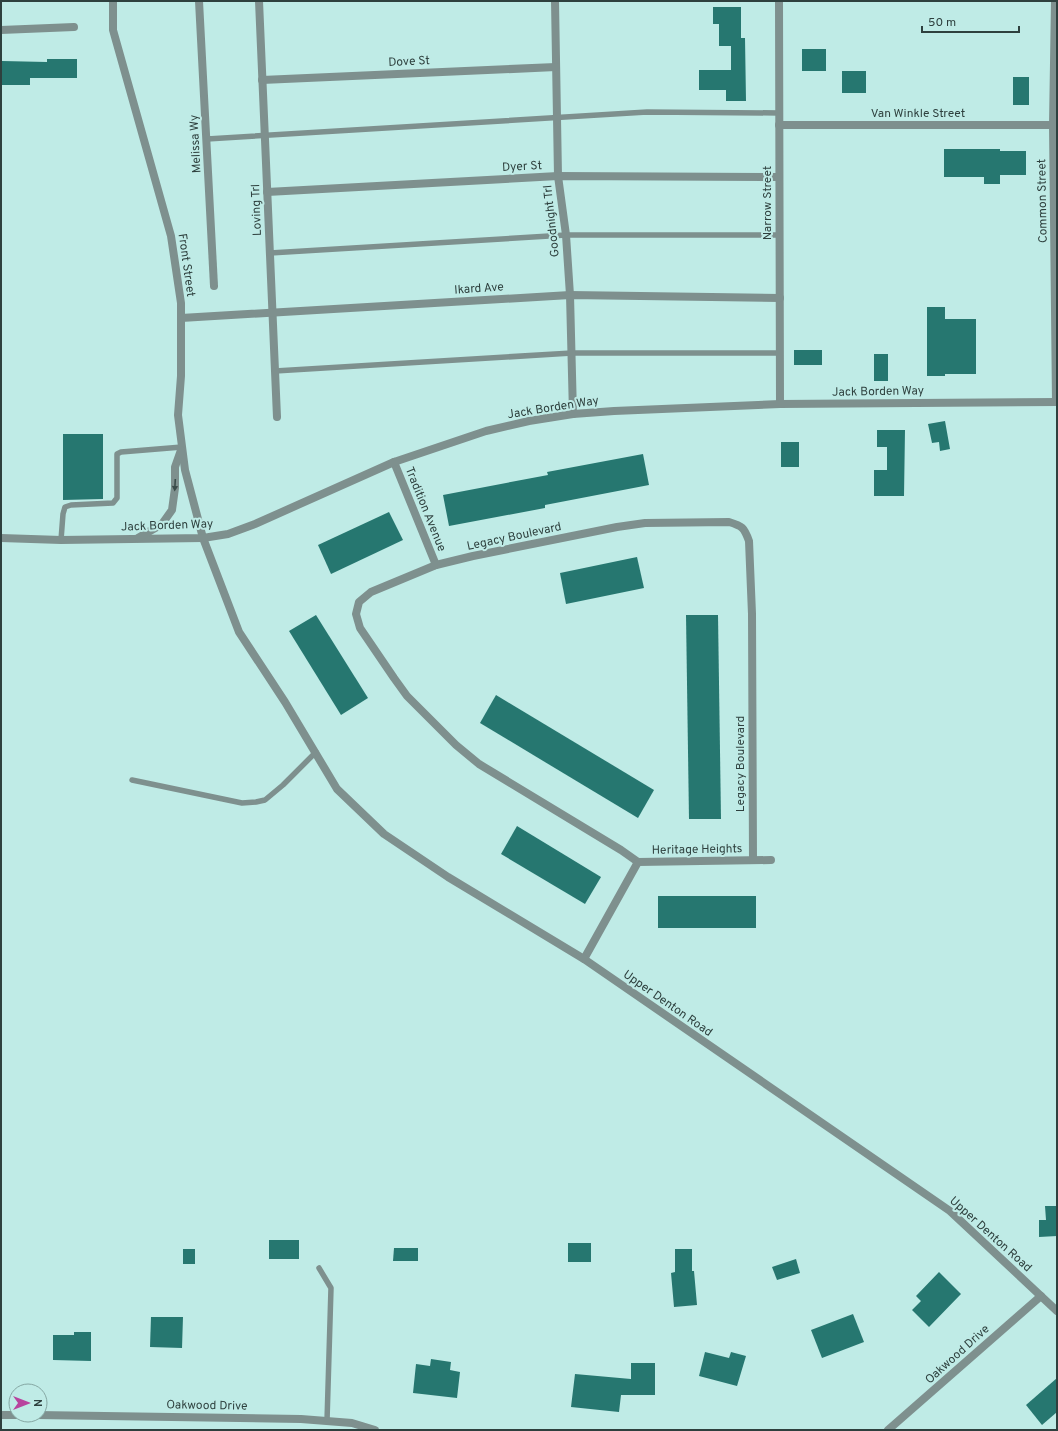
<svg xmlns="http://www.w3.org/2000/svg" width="1058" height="1431" font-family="Overpass,sans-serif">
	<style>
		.building { fill: #267770 }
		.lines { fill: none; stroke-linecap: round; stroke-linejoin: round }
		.service { stroke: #7e908e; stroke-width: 5.5 }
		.minor { stroke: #7e908e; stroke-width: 8 }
		.tertiary { stroke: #7e908e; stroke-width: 8 }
		.oneway { fill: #3a4c4a }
		.labels { text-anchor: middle; stroke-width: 4; stroke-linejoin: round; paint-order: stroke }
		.street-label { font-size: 12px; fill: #2e403e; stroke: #bfebe6 }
	</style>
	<rect width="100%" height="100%" fill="#bfebe6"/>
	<g class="building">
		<polygon points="713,7 741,7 741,38 745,38 746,101 726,101 726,90 699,90 699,70 731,70 731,46 719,46 719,24 713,24"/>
		<rect x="802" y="49" width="24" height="22"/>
		<polygon points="47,59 77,59 77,78 30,78 30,85 2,85 2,61 47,62"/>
		<rect x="842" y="71" width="24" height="22"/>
		<rect x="1013" y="77" width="16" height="28"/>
		<polygon points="944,149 1000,149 1000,151 1026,151 1026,175 1000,175 1000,184 984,184 984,177 944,177"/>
		<polygon points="927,307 945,307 945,319 976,319 976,374 945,374 945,376 927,376"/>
		<rect x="794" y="350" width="28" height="15"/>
		<rect x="874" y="354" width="14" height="27"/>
		<polygon points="945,421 950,449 940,451 939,442 932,443 928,424"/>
		<polygon points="877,430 905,430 904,496 874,496 874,470 887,470 887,447 877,447"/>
		<polygon points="63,434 103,434 103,499 63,500"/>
		<rect x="781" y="442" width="18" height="25"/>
		<polygon points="643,454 649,485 545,505 545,508 449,526 443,495 548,475 547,472"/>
		<polygon points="389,512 403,540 331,574 318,545"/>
		<polygon points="637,557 644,588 566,604 560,573"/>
		<polygon points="316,615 368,698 341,715 289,631"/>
		<polygon points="686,615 718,615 721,819 689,819"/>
		<polygon points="496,695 654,790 638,818 480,723"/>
		<polygon points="517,826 601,877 585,904 501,854"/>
		<rect x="658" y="896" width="98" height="32"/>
		<polygon points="1045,1206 1057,1206 1057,1236 1039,1237 1039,1220 1046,1220"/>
		<rect x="269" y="1240" width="30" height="19"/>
		<rect x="568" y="1243" width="23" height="19"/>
		<polygon points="394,1248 418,1248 418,1261 393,1261"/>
		<rect x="183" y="1249" width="12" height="15"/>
		<polygon points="675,1249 692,1249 692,1271 694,1271 697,1305 674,1307 671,1273 675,1272"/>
		<polygon points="796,1259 800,1273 777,1280 772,1267"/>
		<polygon points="939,1272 961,1294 929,1327 912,1310 921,1301 916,1296"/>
		<polygon points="853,1314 864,1342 822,1358 811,1330"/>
		<polygon points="151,1317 183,1317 182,1348 150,1347"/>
		<polygon points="74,1332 91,1332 91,1361 53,1360 53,1335 74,1335"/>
		<polygon points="705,1352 729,1358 731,1352 746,1356 737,1386 699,1376"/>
		<polygon points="431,1359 451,1362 450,1370 460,1372 457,1398 413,1393 416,1364 430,1366"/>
		<polygon points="631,1363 655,1363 655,1395 621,1395 619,1412 571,1407 575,1374 631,1379"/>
		<polygon points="1057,1378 1057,1412 1042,1425 1026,1405"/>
	</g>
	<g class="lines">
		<g class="service">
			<polyline points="207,139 647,112 779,113"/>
			<polyline points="270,253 566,235 779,235"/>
			<polyline points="275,371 572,353 780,353"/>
			<polyline points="61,540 63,514 65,507 71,505 113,503 117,498 117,454 121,452 182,447"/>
			<polyline points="132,780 242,803 256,802 265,800 283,785 316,752"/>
			<polyline points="319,1268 331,1288 327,1421"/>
		</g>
		<g class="minor">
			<polyline points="199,1 214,286"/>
			<polyline points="259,1 277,417"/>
			<polyline points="555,1 558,176 566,235 570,295 573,414"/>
			<polyline points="779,1 780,404"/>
			<polyline points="1055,1 1053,125 1056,402"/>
			<polyline points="1,30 74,27"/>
			<polyline points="262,80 556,67"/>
			<polyline points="779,125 1056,125"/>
			<polyline points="267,192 558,176 779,177"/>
			<polyline points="181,318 570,295 780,298"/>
			<polyline points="394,462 436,565"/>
			<path d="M638 862 621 850 479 764 456 745 407 696 394 678 360 628 356 614 359 602 371 592 436 565 473 556 617 527 645 523 729 522C742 526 744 527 749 541L752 614 753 860"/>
			<polyline points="584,959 638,862 771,860"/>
			<polyline points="1,1415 16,1415"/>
			<polyline points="37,1415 301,1419 352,1423 375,1430"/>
			<polyline points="888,1430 1041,1296"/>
		</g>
		<g class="tertiary">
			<polyline points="113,1 113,30 171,236 181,303 181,376 178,415 185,470 203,538 239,632 285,702 337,789 384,834 448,877 584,959 950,1211 1057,1311"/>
			<polyline points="1,538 61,540 203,538 228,534 255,524 394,462 486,431 529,421 573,414 614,411 780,404 1057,402"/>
			<polyline points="138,538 162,524 172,510 175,488 175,467 181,450"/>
		</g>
	</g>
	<defs><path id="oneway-solid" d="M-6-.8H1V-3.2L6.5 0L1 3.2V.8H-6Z"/></defs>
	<use class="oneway" href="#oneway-solid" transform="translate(175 485) rotate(93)"/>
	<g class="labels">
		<g class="street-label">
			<text transform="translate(409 61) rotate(-3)" y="4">Dove St</text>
			<text x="918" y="117">Van Winkle Street</text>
			<text transform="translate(195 144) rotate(-93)" y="4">Melissa Wy</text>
			<text transform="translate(522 166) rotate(-3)" y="4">Dyer St</text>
			<text transform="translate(1042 201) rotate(-91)" y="4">Common Street</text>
			<text transform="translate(767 203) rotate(-90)" y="4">Narrow Street</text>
			<text transform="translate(256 210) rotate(-92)" y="4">Loving Trl</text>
			<text transform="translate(551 221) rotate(-96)" y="4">Goodnight Trl</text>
			<text transform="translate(187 265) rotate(82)" y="4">Front Street</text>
			<text transform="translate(479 288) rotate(-4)" y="4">Ikard Ave</text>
			<text transform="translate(878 391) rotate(-1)" y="4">Jack Borden Way</text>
			<text transform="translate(553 407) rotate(-9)" y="4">Jack Borden Way</text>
			<text transform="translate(426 509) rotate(68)" y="4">Tradition Avenue</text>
			<text transform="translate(167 525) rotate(-2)" y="4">Jack Borden Way</text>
			<text transform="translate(514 536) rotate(-12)" y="4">Legacy Boulevard</text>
			<text transform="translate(740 764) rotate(-90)" y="4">Legacy Boulevard</text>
			<text transform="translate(697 849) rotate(-1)" y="4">Heritage Heights</text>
			<text transform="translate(668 1003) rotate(35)" y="4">Upper Denton Road</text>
			<text transform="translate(991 1234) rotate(42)" y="4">Upper Denton Road</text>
			<text transform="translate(957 1354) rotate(-42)" y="4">Oakwood Drive</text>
			<text transform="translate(207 1405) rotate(1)" y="4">Oakwood Drive</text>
		</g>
	</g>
	<rect width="1058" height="1431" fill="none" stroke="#2e403e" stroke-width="4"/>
	<g transform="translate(28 1403) rotate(90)"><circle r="19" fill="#bfebe6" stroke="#85a7a3"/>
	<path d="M0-3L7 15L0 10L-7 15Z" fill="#b8449e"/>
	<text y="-6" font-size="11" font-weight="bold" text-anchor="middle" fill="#2e403e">N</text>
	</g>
	<path d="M922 26v6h97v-6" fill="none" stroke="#2e403e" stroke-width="2"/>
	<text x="928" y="26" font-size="12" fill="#2e403e" stroke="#bfebe6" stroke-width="3" paint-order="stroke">50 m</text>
</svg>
